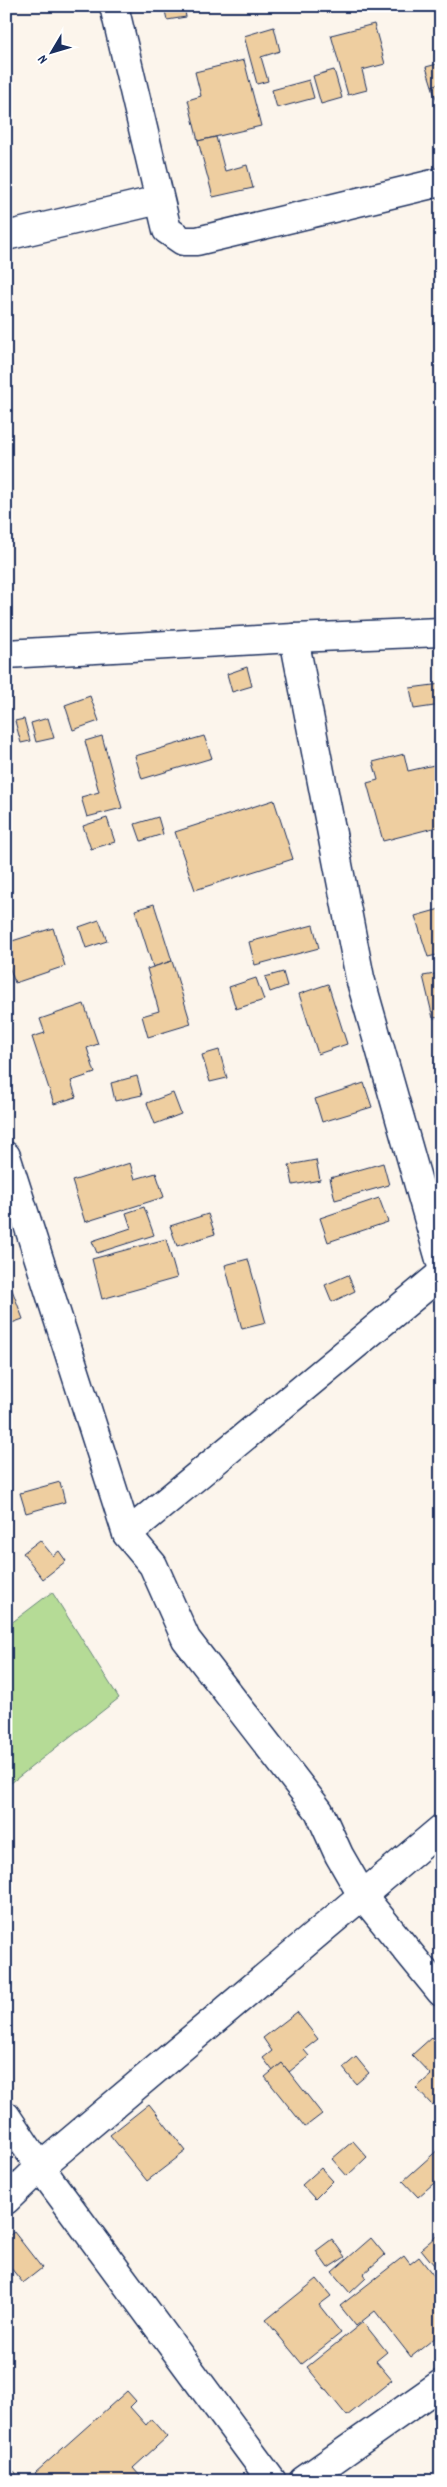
<svg xmlns="http://www.w3.org/2000/svg" width="447" height="2487" font-family="Dekko,sans-serif">
	<style>
		.grass { fill: #b5db96; stroke: #68857a }
		.building { fill: #eecea0; stroke: #1b2f5e }
		.lines { fill: none; stroke-linecap: round; stroke-linejoin: round }
		.street-casing { stroke: #1b2f5e; stroke-width: 31 }
		.street { stroke: #fff; stroke-width: 28 }
	</style>
	<rect width="100%" height="100%" fill="#fcf5ec"/>
	<filter id="ink" filterUnits="userSpaceOnUse"><feTurbulence type="fractalNoise" baseFrequency=".02" numOctaves="2"/><feDisplacementMap in="SourceGraphic" scale="10" xChannelSelector="R" yChannelSelector="G"/><feConvolveMatrix kernelMatrix="1 2 1 2 8 2 1 2 1" color-interpolation-filters="sRGB"/></filter>
	<g filter="url(#ink)">
		<polygon class="grass" points="52,1592 119,1698 6,1787 6,1627"/>
		<g class="building">
			<polygon points="164,6 184,6 186,17 167,20"/>
			<polygon points="374,24 385,64 362,70 367,90 348,95 331,35"/>
			<polygon points="274,27 280,51 261,57 268,81 257,84 244,36"/>
			<polygon points="244,60 261,126 198,141 188,100 201,96 195,72"/>
			<polygon points="441,63 441,83 432,86 426,67"/>
			<polygon points="334,70 342,98 321,104 313,76"/>
			<polygon points="309,80 314,98 277,108 272,90"/>
			<polygon points="441,83 441,114 432,86"/>
			<polygon points="216,137 225,171 247,165 253,188 213,197 198,141"/>
			<polygon points="247,667 252,686 232,692 227,674"/>
			<polygon points="441,684 441,705 414,709 410,688"/>
			<polygon points="90,696 99,721 73,730 65,705"/>
			<polygon points="48,718 54,738 36,742 31,723"/>
			<polygon points="24,719 30,741 21,743 15,721"/>
			<polygon points="102,736 122,808 87,817 81,797 99,792 85,741"/>
			<polygon points="204,736 212,758 142,779 135,756"/>
			<polygon points="404,754 408,771 434,765 441,792 441,826 383,841 367,783 378,780 373,762"/>
			<polygon points="274,800 293,859 195,890 175,832"/>
			<polygon points="158,817 163,834 141,841 135,824"/>
			<polygon points="107,818 115,842 91,849 83,826"/>
			<polygon points="154,904 172,961 153,967 135,910"/>
			<polygon points="440,909 441,954 428,957 415,916"/>
			<polygon points="99,920 107,941 86,948 79,927"/>
			<polygon points="313,925 319,948 255,965 249,942"/>
			<polygon points="53,928 65,966 15,983 6,958 6,943"/>
			<polygon points="172,961 191,1024 148,1037 142,1016 159,1011 147,969"/>
			<polygon points="283,972 287,986 270,992 265,977"/>
			<polygon points="441,973 441,1017 433,1018 423,976"/>
			<polygon points="256,978 264,1000 236,1009 229,987"/>
			<polygon points="328,984 347,1044 318,1054 299,994"/>
			<polygon points="84,1004 98,1044 87,1048 95,1073 71,1081 76,1097 54,1104 32,1037 45,1033 40,1019"/>
			<polygon points="219,1050 227,1078 210,1082 202,1055"/>
			<polygon points="137,1076 142,1095 115,1101 111,1083"/>
			<polygon points="364,1083 372,1107 322,1122 315,1099"/>
			<polygon points="173,1093 181,1114 155,1124 147,1103"/>
			<polygon points="316,1160 320,1180 293,1185 289,1165"/>
			<polygon points="130,1163 135,1179 156,1173 164,1197 85,1222 72,1181"/>
			<polygon points="383,1163 389,1185 335,1200 330,1178"/>
			<polygon points="379,1198 388,1222 328,1242 320,1218"/>
			<polygon points="144,1207 154,1235 97,1253 92,1241 131,1228 126,1213"/>
			<polygon points="208,1214 215,1234 177,1246 170,1226"/>
			<polygon points="166,1239 177,1278 102,1299 92,1259"/>
			<polygon points="248,1259 266,1323 242,1329 225,1265"/>
			<polygon points="348,1275 355,1291 332,1302 325,1285"/>
			<polygon points="8,1279 23,1319 6,1325 6,1280"/>
			<polygon points="60,1482 65,1502 26,1513 20,1493"/>
			<polygon points="40,1540 53,1556 59,1551 66,1561 43,1579 23,1553"/>
			<polygon points="297,2012 318,2039 304,2050 309,2056 289,2072 282,2063 273,2071 263,2058 272,2051 263,2038"/>
			<polygon points="432,2037 441,2046 441,2097 432,2105 416,2088 431,2075 412,2055"/>
			<polygon points="356,2057 369,2073 356,2084 343,2068"/>
			<polygon points="282,2063 322,2114 305,2127 265,2077"/>
			<polygon points="149,2104 186,2151 147,2181 110,2135"/>
			<polygon points="353,2141 367,2157 347,2176 332,2159"/>
			<polygon points="441,2147 441,2177 418,2197 403,2181"/>
			<polygon points="321,2168 333,2181 315,2199 302,2185"/>
			<polygon points="14,2232 42,2268 23,2283 6,2262 6,2238"/>
			<polygon points="441,2232 441,2259 434,2265 421,2249"/>
			<polygon points="371,2238 385,2255 363,2274 366,2278 350,2293 332,2272"/>
			<polygon points="332,2239 345,2257 328,2268 316,2251"/>
			<polygon points="404,2256 410,2264 419,2257 441,2285 441,2333 411,2357 375,2311 356,2326 340,2306"/>
			<polygon points="317,2279 331,2296 319,2305 341,2333 302,2364 266,2320"/>
			<polygon points="363,2322 387,2352 376,2361 392,2380 347,2416 307,2367"/>
			<polygon points="127,2391 136,2401 130,2407 146,2425 151,2419 167,2437 133,2468 140,2476 135,2481 43,2481 35,2473"/>
			<polygon points="14,2471 22,2481 6,2481 6,2478"/>
		</g>
		<g class="lines">
			<defs>
				<g id="street">
					<polyline points="114,6 167,230 183,241 197,241 441,182"/>
					<polyline points="6,236 159,200"/>
					<polyline points="294,638 360,978 441,1263"/>
					<polyline points="6,654 294,638 441,632"/>
					<polyline points="6,1156 127,1534 153,1565 186,1639 319,1811 339,1855 362,1895 441,1992"/>
					<polyline points="127,1534 441,1274"/>
					<polyline points="6,2116 40,2167 272,2481"/>
					<polyline points="6,2200 40,2167 441,1829"/>
					<polyline points="303,2481 441,2384"/>
				</g>
			</defs>
			<use href="#street" class="street-casing"/>
			<use href="#street" class="street"/>
		</g>
	</g>
	<rect width="447" height="2487" fill="none" stroke="#fff" stroke-width="25"/>
	<rect x="12" y="12" width="422" height="2462" fill="none" stroke="#1b2f5e" stroke-width="2" filter="url(#ink)"/>
	<g transform="translate(52 52) rotate(232)" stroke="#ffffff" stroke-width="4" paint-order="stroke">
	<path d="M0-4L9 19L0 12L-9 19Z" fill="#1b2f5e"/>
	<text y="-8" font-size="14" font-weight="bold" text-anchor="middle" fill="#1b2f5e">N</text>
	</g>
</svg>
